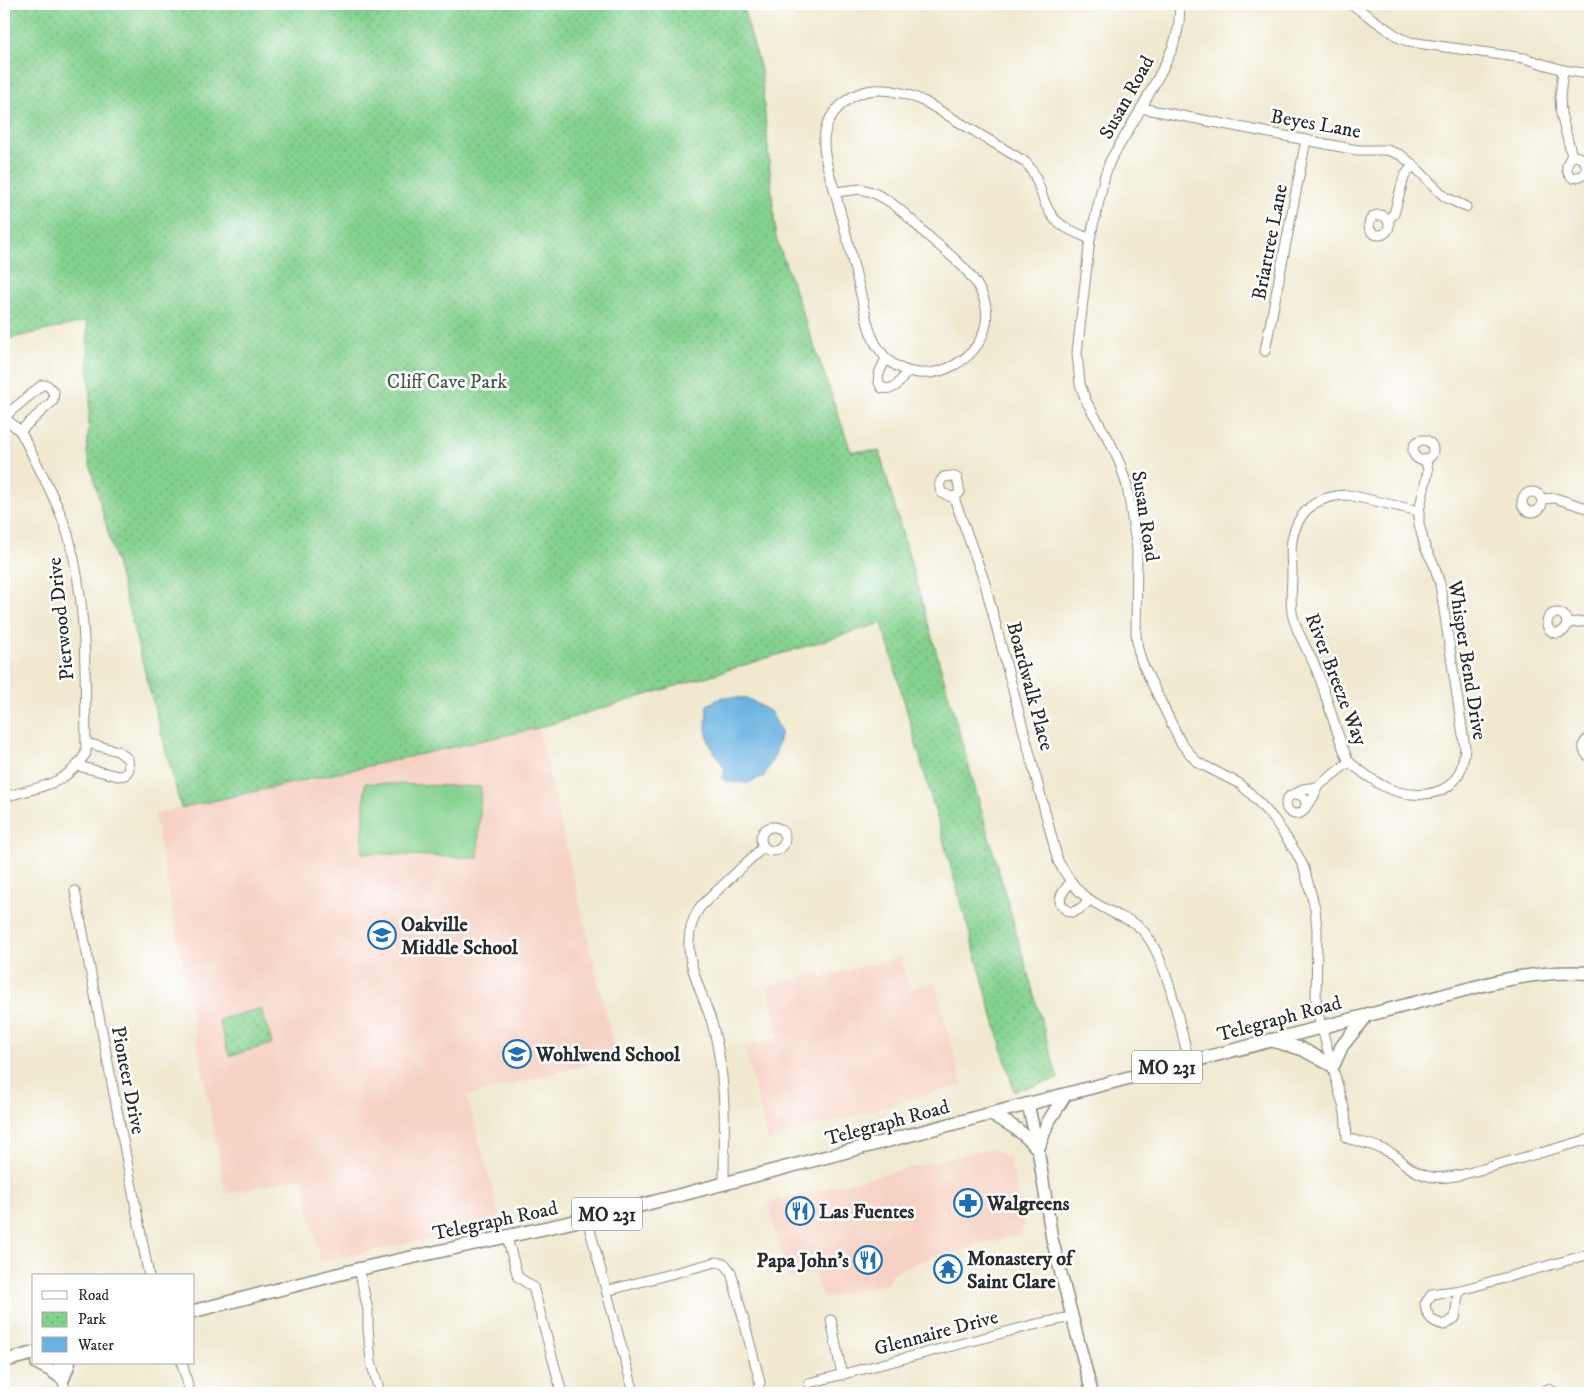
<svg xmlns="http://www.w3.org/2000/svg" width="1594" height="1397" font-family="'IM FELL DW Pica',serif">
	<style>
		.built { fill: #f6d2c4 }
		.grass { fill: #84d18f; stroke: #587e5d }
		.park { fill: url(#park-dots); stroke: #587e5d }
		.water { fill: #69b2e1; stroke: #4a6e86 }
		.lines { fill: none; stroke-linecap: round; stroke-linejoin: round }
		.street-casing { stroke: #8e8a7e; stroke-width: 11 }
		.secondary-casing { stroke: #8e8a7e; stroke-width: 14 }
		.primary-casing { stroke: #8e8a7e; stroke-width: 15 }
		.street { stroke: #fff; stroke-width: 9 }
		.secondary { stroke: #fff; stroke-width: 11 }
		.primary { stroke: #fff; stroke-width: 12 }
		.labels { text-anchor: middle; stroke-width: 5; stroke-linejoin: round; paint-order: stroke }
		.shield { fill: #fff; stroke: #6b6b6b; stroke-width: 1 }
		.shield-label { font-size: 19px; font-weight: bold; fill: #2b2b2b }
		.street-label { font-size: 20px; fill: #2b2b2b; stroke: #fff }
		.park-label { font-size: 20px; fill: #465d49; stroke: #fff }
		.poi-label { font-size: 20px; font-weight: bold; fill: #2b2b2b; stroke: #fff; text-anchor: start }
	</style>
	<defs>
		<pattern id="park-dots" width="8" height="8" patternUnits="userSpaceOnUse" patternTransform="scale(1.25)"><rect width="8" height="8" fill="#84d18f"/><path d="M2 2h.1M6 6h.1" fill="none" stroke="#6caa75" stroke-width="1.8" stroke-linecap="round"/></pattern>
	</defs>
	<rect width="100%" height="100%" fill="#fff"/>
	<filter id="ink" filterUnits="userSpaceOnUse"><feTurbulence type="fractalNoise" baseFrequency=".02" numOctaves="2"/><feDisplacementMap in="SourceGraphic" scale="10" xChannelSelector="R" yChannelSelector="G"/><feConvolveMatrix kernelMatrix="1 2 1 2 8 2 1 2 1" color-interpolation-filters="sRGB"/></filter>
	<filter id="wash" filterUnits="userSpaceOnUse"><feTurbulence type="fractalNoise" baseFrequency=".0096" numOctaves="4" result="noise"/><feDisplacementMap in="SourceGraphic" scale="20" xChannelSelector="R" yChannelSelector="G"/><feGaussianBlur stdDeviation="1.12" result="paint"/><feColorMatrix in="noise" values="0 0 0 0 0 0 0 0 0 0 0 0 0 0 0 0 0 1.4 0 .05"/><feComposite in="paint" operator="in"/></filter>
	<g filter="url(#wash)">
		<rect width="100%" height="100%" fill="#f0e9d0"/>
		<g class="built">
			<polygon points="538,728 616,1057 467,1096 502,1223 320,1262 303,1177 226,1194 154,814"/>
			<polygon points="901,957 909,990 935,983 962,1085 768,1140 744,1047 779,1037 768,987 820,973 821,977"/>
			<polygon points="991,1148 1009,1158 1025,1225 1021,1234 952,1253 938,1254 891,1274 888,1283 822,1299 814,1273 794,1278 788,1278 768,1204 770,1202"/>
		</g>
		<polygon class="grass" points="365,783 481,787 478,858 362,853"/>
		<g class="park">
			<polygon points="4,4 742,4 761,70 776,237 851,451 879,451 1058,1079 1014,1091 882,623 538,728 181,808 87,453 90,398 87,321 4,340"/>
			<polygon points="261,1008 272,1044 229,1056 219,1020"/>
		</g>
		<polygon class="water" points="723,697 747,698 771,712 781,732 775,755 764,776 748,783 729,782 722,779 725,769 709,743 706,729 707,705"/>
	</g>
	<g filter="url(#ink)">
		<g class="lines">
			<defs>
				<g id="street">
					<path d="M1179 4C1183 37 1164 66 1149 94 1137 117 1123 139 1110 161L1105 175 1090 239 1077 353 1080 384 1086 401 1110 442 1120 464 1127 486 1137 549 1136 634 1138 649 1142 663 1181 743 1197 762 1240 784 1252 795 1274 819 1297 854 1304 868 1315 908 1317 930 1316 1007 1345 1112 1347 1138C1362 1143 1377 1145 1391 1153 1397 1156 1401 1161 1406 1165 1426 1180 1438 1179 1461 1175L1590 1139"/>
					<polyline points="1351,4 1400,38 1410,42 1524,58 1563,70 1590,74"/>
					<path d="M1563 70 1560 97 1561 114 1572 156C1566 163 1564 172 1573 178L1584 175C1590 165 1584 156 1572 156"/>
					<polyline points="1141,108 1357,150 1387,150 1401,155 1413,165 1445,197 1466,207"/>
					<path d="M861 189C889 195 908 217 928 236 946 252 969 268 980 290 1013 353 914 408 877 346 867 330 865 309 860 291 852 258 844 225 835 192Z"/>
					<path d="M835 192C830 175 823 157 824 139 825 125 830 115 841 105 866 82 899 89 927 103L1024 161C1041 176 1039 200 1053 217 1062 228 1077 233 1090 239"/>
					<circle cx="1379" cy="225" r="10"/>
					<polyline points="1388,220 1394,214 1404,177 1413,165"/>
					<polyline points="1265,351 1306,140"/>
					<path d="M886 359C881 369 874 378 882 388 896 391 900 382 907 371"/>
					<path d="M4 417 20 431 24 438C39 469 59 504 69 538 88 608 85 682 86 753 66 786 38 787 4 797"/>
					<polyline points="4,417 42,385 47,385 54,392 53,401 20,431"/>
					<circle cx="1423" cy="450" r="10"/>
					<circle cx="1532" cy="502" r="10"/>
					<path d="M954 498 960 492 957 478 952 476 944 477C939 482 938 486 942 493L954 498 984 580 1058 861C1076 893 1084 898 1115 914 1123 918 1133 921 1139 927 1165 948 1180 1027 1189 1061"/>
					<polyline points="1542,499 1555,498 1590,509"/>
					<circle cx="1557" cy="623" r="10"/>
					<polyline points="1567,623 1590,621"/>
					<path d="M1590 738C1581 742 1582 752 1590 757"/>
					<path d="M1349 762C1359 770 1370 778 1381 785 1405 798 1447 801 1460 771 1463 764 1464 756 1465 748L1440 584 1434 565 1425 547 1419 524V511L1428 471 1426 460"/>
					<polyline points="78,766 118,776 125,775 129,769 128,759 118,751 86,743"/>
					<circle cx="1296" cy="804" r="10"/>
					<polyline points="1296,794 1303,789 1317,787"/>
					<path d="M1305 808 1314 796 1317 787 1349 762C1336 734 1329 704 1319 676 1312 656 1295 632 1292 612 1290 600 1292 586 1292 574 1292 563 1290 551 1292 540 1298 509 1319 495 1349 495L1419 511"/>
					<circle cx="773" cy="839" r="12"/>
					<path d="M1070 883C1064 891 1055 899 1064 908 1066 910 1069 912 1071 912 1078 912 1084 905 1089 901"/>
					<polyline points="75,891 149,1276"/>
					<path d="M724 1184C724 1146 726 1107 721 1069 719 1054 716 1037 712 1023 700 985 674 946 700 907L763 847"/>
					<polyline points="587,1219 634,1393"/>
					<polyline points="507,1238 518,1277 533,1287 562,1393"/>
					<polyline points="359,1269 368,1310 368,1328 371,1362 380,1393"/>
					<path d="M1461 1290 1458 1295 1455 1318 1445 1325C1433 1323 1426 1316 1425 1304L1432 1294 1461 1290 1590 1254"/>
					<polyline points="606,1291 716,1262 725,1264 731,1272 760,1382 758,1389 753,1393"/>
					<polyline points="831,1320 842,1375"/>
					<polyline points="58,1363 66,1393"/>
					<polyline points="182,1363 190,1393"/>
					<polyline points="809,1383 1033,1325 1071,1317"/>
					<polyline points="1540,1393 1548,1389 1556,1393"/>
				</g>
				<polyline id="secondary" points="1028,1104 1038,1149 1052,1239 1092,1393"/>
				<g id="primary">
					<polyline points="1270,1040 1302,1049 1333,1066 1342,1046 1368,1014"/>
					<path d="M990 1114C1011 1124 1023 1132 1038 1149L1047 1124 1065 1095"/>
					<path d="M194 1311 359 1269 604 1215 1483 985C1518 976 1554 971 1590 973"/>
					<polyline points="4,1361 34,1353"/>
					<polyline points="37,1363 52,1371 63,1379 69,1363"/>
				</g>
			</defs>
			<use href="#street" class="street-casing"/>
			<use href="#secondary" class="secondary-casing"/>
			<use href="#primary" class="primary-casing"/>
			<use href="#street" class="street"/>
			<use href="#secondary" class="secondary"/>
			<use href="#primary" class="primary"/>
		</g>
	</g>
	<defs>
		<symbol id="school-ring" viewBox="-11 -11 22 22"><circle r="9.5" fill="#fff" stroke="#1f6fb2" stroke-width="1.5"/><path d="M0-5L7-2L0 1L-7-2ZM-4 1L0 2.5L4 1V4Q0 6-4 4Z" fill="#1f6fb2"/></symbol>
		<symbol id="pharmacy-ring" viewBox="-11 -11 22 22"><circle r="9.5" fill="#fff" stroke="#1f6fb2" stroke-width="1.5"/><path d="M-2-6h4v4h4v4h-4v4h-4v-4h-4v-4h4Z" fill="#1f6fb2"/></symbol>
		<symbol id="restaurant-ring" viewBox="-11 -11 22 22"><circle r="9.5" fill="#fff" stroke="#1f6fb2" stroke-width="1.5"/><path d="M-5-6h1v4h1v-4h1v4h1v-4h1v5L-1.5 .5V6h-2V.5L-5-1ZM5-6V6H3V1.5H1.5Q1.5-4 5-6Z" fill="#1f6fb2"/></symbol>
		<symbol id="temple-ring" viewBox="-11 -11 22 22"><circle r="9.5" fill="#fff" stroke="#1f6fb2" stroke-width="1.5"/><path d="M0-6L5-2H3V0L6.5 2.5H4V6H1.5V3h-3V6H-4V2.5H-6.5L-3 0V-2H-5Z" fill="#1f6fb2"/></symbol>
	</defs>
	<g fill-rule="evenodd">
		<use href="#school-ring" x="366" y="919" width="32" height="32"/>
		<use href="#school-ring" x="501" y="1038" width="32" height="32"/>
		<use href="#pharmacy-ring" x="952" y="1187" width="32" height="32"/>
		<use href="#restaurant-ring" x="784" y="1195" width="32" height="32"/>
		<use href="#restaurant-ring" x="852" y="1244" width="32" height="32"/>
		<use href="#temple-ring" x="932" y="1253" width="32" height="32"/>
	</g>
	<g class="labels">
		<g class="shield">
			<rect x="1132" y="1050.5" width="70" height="33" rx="4"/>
			<rect x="572" y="1197.5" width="70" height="33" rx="4"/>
		</g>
		<g class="shield-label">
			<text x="1167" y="1074">MO 231</text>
			<text x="607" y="1221">MO 231</text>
		</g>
		<g class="street-label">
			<text transform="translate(1126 97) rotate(-61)" y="7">Susan Road</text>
			<text transform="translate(1316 123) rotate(10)" y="7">Beyes Lane</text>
			<text transform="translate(1269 242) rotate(-79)" y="7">Briartree Lane</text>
			<text transform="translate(1146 516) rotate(81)" y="7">Susan Road</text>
			<text transform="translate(60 619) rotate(-96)" y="7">Pierwood Drive</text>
			<text transform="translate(1468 660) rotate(81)" y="7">Whisper Bend Drive</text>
			<text transform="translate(1337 679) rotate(69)" y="7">River Breeze Way</text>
			<text transform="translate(1031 686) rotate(75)" y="7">Boardwalk Place</text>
			<text transform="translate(1279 1018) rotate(-15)" y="7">Telegraph Road</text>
			<text transform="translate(129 1080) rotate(79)" y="7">Pioneer Drive</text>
			<text transform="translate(887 1122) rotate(-15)" y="7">Telegraph Road</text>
			<text transform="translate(495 1220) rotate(-12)" y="7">Telegraph Road</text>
			<text transform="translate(936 1332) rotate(-15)" y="7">Glennaire Drive</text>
		</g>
		<g class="park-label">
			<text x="447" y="388">Cliff Cave Park</text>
		</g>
		<g class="poi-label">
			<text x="401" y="931">Oakville<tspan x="401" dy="23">Middle School</tspan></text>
			<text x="536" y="1061">Wohlwend School</text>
			<text x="987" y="1210">Walgreens</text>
			<text x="819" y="1218">Las Fuentes</text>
			<text x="967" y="1265">Monastery of<tspan x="967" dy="23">Saint Clare</tspan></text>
			<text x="849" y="1267" text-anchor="end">Papa John's</text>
		</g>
	</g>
	<rect width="1594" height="1397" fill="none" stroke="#fff" stroke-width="20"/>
	<rect x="32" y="1274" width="162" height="90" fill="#ffffff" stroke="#aaaaaa"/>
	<rect x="42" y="1291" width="25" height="8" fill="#ffffff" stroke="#aaaaaa"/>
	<text x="78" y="1300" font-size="15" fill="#2b2b2b">Road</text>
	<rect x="42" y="1312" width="25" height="15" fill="url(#park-dots)" stroke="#aaaaaa"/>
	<text x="78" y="1324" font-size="15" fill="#2b2b2b">Park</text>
	<rect x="42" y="1337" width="25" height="15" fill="#69b2e1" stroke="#aaaaaa"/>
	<text x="78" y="1350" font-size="15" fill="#2b2b2b">Water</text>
</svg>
